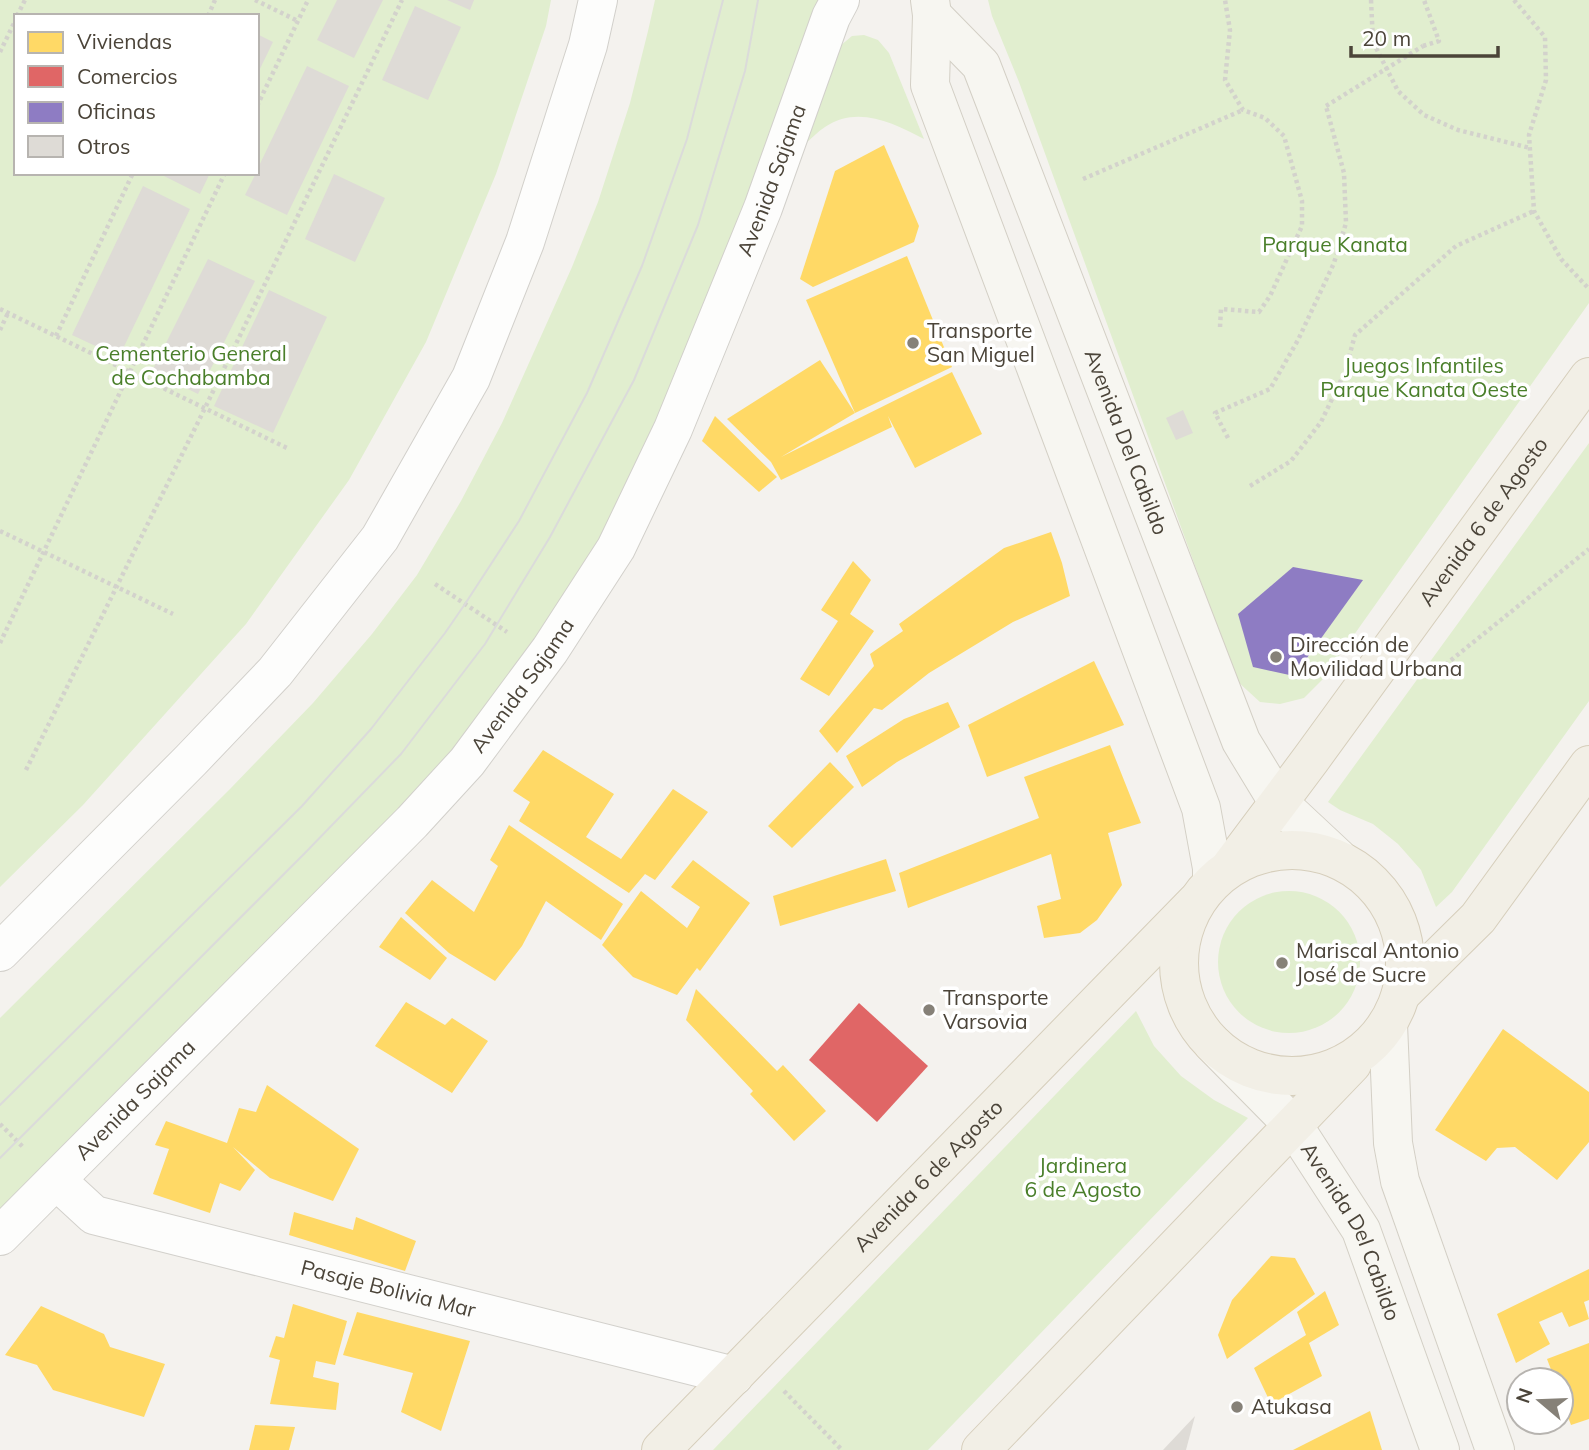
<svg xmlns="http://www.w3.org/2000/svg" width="1589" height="1450" font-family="Mulish,sans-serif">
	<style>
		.green { fill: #e1eecf; fill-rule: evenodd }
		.homes { fill: #ffd966 }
		.shops { fill: #e06666 }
		.offices { fill: #8e7cc3 }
		.building { fill: #dedbd6 }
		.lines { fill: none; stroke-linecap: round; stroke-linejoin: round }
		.street-casing { stroke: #d2d0cb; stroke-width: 40 }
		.secondary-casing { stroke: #d3cfc5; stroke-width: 40 }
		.primary-casing { stroke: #d6cebb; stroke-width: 40 }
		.path { stroke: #d3d2cc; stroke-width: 4.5; stroke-dasharray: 3.5 3.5; stroke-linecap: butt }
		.street { stroke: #fdfdfc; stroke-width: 38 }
		.secondary { stroke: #f7f6f1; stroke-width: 38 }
		.primary { stroke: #f2efe6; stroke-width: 38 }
		.tram { stroke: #dbdbda; stroke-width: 2 }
		.path-bridge { stroke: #d3d2cc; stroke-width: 4.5; stroke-dasharray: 3.5 3.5; stroke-linecap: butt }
		.poi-dot { fill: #868178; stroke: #fff; stroke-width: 2.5 }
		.labels { text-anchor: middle; stroke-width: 7; stroke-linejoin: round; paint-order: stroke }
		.street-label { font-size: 21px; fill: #4b4439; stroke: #fff }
		.park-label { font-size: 21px; fill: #4a7f2a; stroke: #fff }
		.poi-label { font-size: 21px; fill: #4b4439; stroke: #fff; text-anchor: start }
	</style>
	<rect width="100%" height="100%" fill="#f4f2ee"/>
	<g class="green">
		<path d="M0 0H551L546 26 496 174 426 342 349 480 246 624 83 805 0 887ZM16 16H257V173H16Z"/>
		<polygon points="655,0 823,0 679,386 578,582 456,752 0,1211 0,1018 230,789 313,703 372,634 417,575 461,501 502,423 572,267 598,202 630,103 648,31"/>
		<polygon points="988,0 1589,0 1589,303 1322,680 1304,698 1280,704 1260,702 1237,681 1019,82 992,16"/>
		<path d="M864 35 878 40 889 53 924 139C893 123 858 105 825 127 817 132 811 139 804 145L840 46 852 36Z"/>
		<polygon points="1589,443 1589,701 1452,892 1436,907 1421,870 1398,844 1373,824 1340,810 1328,802"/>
		<circle cx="1289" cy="962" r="71"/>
		<polygon points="1136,1011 1154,1046 1181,1076 1214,1100 1248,1118 1229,1138 928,1450 713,1450"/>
	</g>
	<g class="homes">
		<polygon points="884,145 919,226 914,242 813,287 800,279 835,171"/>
		<polygon points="907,256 952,367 855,413 806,300"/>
		<polygon points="820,360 855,413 781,457 952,372 982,434 915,468 888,416 892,427 781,480 771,462 727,419"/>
		<polygon points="715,416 777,477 759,492 702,441"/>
		<polygon points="1051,532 1062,563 1070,596 1013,622 929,673 882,710 874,708 837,753 819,731 874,666 870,654 903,631 899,624 1004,548"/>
		<polygon points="853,561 871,580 850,614 874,631 829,696 800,679 838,621 821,610"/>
		<polygon points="1094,661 1124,725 987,777 968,725"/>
		<polygon points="948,702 960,727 897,762 862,787 846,756 904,719"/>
		<polygon points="1110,745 1141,823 1108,833 1122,885 1097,920 1080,933 1044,938 1037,906 1061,899 1051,854 908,908 899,873 1039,818 1024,777"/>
		<polygon points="543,750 614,794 586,837 621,859 673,789 708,812 655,880 645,874 629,893 519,821 530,802 513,791"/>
		<polygon points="830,762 854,787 792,848 768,826"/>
		<polygon points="509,825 623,904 601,940 546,901 522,946 495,981 449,953 405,913 432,880 474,912 498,866 490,860"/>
		<polygon points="886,859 896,891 780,926 773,896"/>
		<polygon points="693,860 750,903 700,971 697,968 677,995 633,977 602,945 641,891 687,928 700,907 671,887"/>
		<polygon points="401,917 447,958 430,980 379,947"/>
		<polygon points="696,989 777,1071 783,1065 826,1111 794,1141 750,1094 753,1091 686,1020"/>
		<polygon points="406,1002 445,1025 452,1018 488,1041 452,1093 375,1046"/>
		<polygon points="1503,1029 1589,1092 1589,1142 1557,1180 1515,1147 1497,1148 1486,1161 1435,1130"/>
		<polygon points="267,1085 359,1149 333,1201 270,1178 233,1147 255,1170 240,1191 220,1183 210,1213 153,1194 169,1149 155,1145 166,1121 227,1143 239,1108 256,1112"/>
		<polygon points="294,1212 353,1230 356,1217 416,1241 405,1271 289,1235"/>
		<polygon points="1271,1256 1295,1258 1315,1294 1227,1359 1218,1335 1232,1300"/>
		<polygon points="1589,1269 1589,1300 1584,1302 1589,1319 1569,1327 1562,1312 1539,1322 1550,1344 1516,1363 1497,1314"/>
		<polygon points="1325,1291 1339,1325 1309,1343 1322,1376 1271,1404 1254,1368 1306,1335 1297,1312"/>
		<polygon points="293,1304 347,1321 335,1365 316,1361 313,1377 339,1383 336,1410 270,1404 280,1360 269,1357 276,1336 284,1338"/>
		<polygon points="41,1306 104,1334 110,1347 165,1364 144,1417 53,1390 37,1365 5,1355"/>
		<polygon points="357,1312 470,1341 441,1431 401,1412 413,1373 343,1355"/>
		<polygon points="1589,1343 1589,1419 1571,1425 1561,1398 1561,1380 1555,1380 1547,1359"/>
		<polygon points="1370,1411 1382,1450 1293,1450"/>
		<polygon points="255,1425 295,1427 289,1450 249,1450"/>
	</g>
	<polygon class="shops" points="859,1003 928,1066 877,1122 809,1060"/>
	<polygon class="offices" points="1293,567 1363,580 1294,676 1253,667 1238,614"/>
	<g class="building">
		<polygon points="337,0 383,0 354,58 317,40"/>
		<polygon points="447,0 474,0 470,10"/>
		<polygon points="415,6 461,27 428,100 382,80"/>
		<polygon points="257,34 273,42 257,75"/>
		<polygon points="307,66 349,86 287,215 245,195 256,173 257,173 257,170"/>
		<polygon points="158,173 210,173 200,194"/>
		<polygon points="334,174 385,198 355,262 305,239"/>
		<polygon points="143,186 190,209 119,357 72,335"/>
		<polygon points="208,259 255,281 198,394 152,371"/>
		<polygon points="269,290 327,317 273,433 214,406"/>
		<polygon points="1183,410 1193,433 1176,440 1166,418"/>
		<polygon points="1195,1416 1186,1450 1163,1450"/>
	</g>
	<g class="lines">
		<defs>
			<g id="street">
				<polyline points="0,952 191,760 275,672 380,538 471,378 525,242 588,45 598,0"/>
				<path id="s1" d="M56 1180 94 1215 734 1376"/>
				<path id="s2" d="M0 1236 412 822 467 762 550 650 616 548 673 429 763 208 831 17 840 0"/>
			</g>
			<g id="secondary">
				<polyline points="930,0 932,15 930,85 1201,808 1212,868 1212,882"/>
				<path id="s3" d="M932 15 981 65 1241 741 1278 802 1338 858"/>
				<polyline points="1388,1024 1393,1143 1400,1181 1495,1450"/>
				<path id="s4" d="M1213 1044 1293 1125 1361 1230 1440 1450"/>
			</g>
			<g id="primary">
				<circle cx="1292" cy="963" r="113"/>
				<path id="s5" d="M1231 866 1311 759 1589 377"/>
				<polyline points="1401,994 1478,918 1589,765"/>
				<path id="s6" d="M661 1450 1196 902"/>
				<polyline points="981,1450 1352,1064"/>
			</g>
		</defs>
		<use href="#street" class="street-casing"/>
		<use href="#secondary" class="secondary-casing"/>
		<use href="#primary" class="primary-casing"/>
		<g class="path">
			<polyline points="255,0 298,21"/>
			<polyline points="1371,0 1373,42 1398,91 1424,115 1458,130 1530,148"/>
			<polyline points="1514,0 1545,37 1546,80 1529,135 1534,211 1561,259 1589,289"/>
			<polyline points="17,16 25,0"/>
			<polyline points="208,16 215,0"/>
			<polyline points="1423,46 1439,41 1424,0"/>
			<polyline points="0,52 16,19"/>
			<polyline points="257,106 308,0"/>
			<polyline points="1083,179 1243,110"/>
			<polyline points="0,309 289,449"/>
			<polyline points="1220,327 1221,309 1259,312 1270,296 1302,226 1302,201 1284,136 1265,118 1243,110 1225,80 1230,30 1225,0"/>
			<polyline points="0,330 8,313"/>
			<polyline points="56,336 133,173"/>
			<polyline points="1228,438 1215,413 1270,389 1298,340 1334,263 1346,223 1344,173 1326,106"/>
			<polyline points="1250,486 1291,461 1321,422 1345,372 1355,335 1456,246 1534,211"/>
			<polyline points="0,531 173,614"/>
			<polyline points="435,584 507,632"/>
			<polyline points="0,643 225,173"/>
			<polyline points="1440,669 1589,549"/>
			<polyline points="26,770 205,408 402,0"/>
			<polyline points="0,1124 24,1148"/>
			<polyline points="784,1391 842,1450"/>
		</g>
		<use href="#street" class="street"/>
		<use href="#secondary" class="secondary"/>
		<use href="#primary" class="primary"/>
		<g class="tram">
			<polyline points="0,1105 302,806 371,729 445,633 465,604 519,521 587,393 642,266 687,139 723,0"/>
			<polyline points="0,1158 303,855 401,754 485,644 550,537 634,380 698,225 745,71 758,0"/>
		</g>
		<polyline class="path-bridge" points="1326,106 1423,46"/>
	</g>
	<g class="poi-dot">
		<circle cx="913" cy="343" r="7"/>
		<circle cx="1276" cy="657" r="7"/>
		<circle cx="1282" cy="963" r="7"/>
		<circle cx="929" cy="1010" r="7"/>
		<circle cx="1237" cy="1407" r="7"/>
	</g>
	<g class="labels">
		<g class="street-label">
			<text dy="7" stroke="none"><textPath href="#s2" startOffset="1326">Avenida Sajama</textPath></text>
			<text dy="7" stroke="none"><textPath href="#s3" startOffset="474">Avenida Del Cabildo</textPath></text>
			<text dy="7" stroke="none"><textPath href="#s5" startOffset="427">Avenida 6 de Agosto</textPath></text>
			<text dy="7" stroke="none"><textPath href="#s2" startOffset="760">Avenida Sajama</textPath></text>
			<text dy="7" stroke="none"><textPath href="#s2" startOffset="192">Avenida Sajama</textPath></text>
			<text dy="7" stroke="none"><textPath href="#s6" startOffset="383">Avenida 6 de Agosto</textPath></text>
			<text dy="7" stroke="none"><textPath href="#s4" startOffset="236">Avenida Del Cabildo</textPath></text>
			<text dy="7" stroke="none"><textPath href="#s1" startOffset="355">Pasaje Bolivia Mar</textPath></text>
		</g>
		<g class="park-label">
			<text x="1335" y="252">Parque Kanata</text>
			<text x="191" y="361">Cementerio General<tspan x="191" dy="24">de Cochabamba</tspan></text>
			<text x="1424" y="373">Juegos Infantiles<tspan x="1424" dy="24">Parque Kanata Oeste</tspan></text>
			<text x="1083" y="1173">Jardinera<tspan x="1083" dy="24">6 de Agosto</tspan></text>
		</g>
		<g class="poi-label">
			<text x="927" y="338">Transporte<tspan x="927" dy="24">San Miguel</tspan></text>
			<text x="1290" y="652">Dirección de<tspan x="1290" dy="24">Movilidad Urbana</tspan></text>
			<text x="1296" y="958">Mariscal Antonio<tspan x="1296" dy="24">José de Sucre</tspan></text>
			<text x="943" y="1005">Transporte<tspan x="943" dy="24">Varsovia</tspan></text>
			<text x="1251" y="1414">Atukasa</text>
		</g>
	</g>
	<rect x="14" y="14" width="245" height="161" fill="#ffffff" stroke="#b7b4b0" stroke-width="2"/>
	<rect x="28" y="32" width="35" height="21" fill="#ffd966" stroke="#b7b4b0" stroke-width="2"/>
	<text x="77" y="49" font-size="21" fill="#4b4439">Viviendas</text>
	<rect x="28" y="66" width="35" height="21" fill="#e06666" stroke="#b7b4b0" stroke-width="2"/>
	<text x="77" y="84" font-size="21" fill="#4b4439">Comercios</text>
	<rect x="28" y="102" width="35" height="21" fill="#8e7cc3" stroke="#b7b4b0" stroke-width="2"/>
	<text x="77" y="119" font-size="21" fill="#4b4439">Oficinas</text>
	<rect x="28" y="136" width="35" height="21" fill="#dedbd6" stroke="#b7b4b0" stroke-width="2"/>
	<text x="77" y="154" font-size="21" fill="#4b4439">Otros</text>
	<g transform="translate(1540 1401) rotate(289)"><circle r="33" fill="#ffffff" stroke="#b7b4b0" stroke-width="2"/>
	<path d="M0-5L12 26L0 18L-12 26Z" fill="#868178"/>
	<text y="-10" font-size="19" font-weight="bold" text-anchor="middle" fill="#4b4439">N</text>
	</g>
	<path d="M1351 46v10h147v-10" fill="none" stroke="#4b4439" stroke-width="3.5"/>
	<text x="1362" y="46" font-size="21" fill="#4b4439" stroke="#ffffff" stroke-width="5" paint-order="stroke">20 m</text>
</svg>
